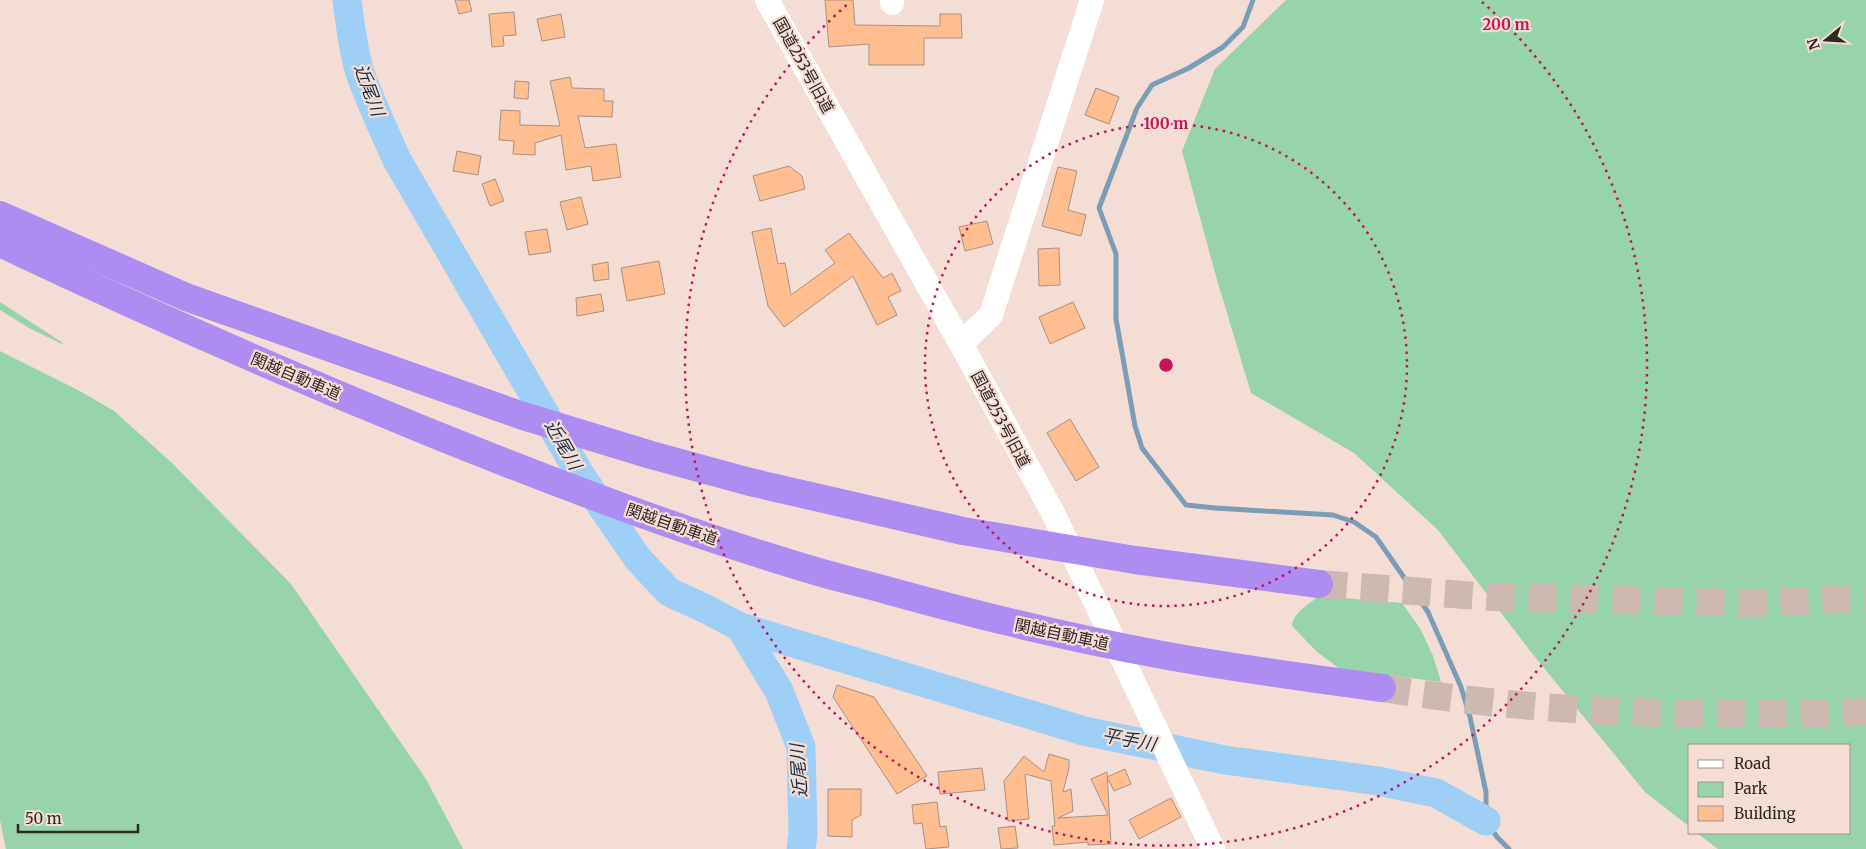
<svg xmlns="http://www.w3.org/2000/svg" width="1866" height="849" font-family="Merriweather,'Noto Sans JP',serif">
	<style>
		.green { fill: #97d3ab }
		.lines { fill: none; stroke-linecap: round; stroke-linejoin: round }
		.stream { stroke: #7c9db7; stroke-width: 5 }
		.river { stroke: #9dcff7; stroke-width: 29 }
		.building { fill: #ffbd90; stroke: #a69387 }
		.highway-tunnel { stroke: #cdb9b1; stroke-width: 28; stroke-dasharray: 28 14; stroke-linecap: butt }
		.minor { stroke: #fff; stroke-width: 24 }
		.highway { stroke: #ad8df1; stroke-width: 28 }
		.ring { fill: none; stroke: #c2185b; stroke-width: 2.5; stroke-dasharray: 2.5 5 }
		.labels { text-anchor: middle; stroke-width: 4.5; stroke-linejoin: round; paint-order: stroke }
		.street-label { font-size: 16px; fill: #2f2723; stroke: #f4ddd4 }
		.water-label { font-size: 18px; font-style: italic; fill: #153145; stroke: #f4ddd4 }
		.centre { fill: #c2185b; stroke: #f4ddd4; stroke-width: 2.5 }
		.ring-label { font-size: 15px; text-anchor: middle; font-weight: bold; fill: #c2185b; stroke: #f4ddd4; stroke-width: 4.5; stroke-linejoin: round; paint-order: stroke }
	</style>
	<rect width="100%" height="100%" fill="#f4ddd4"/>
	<g class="green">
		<polygon points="1286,0 1866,0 1866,849 1718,849 1697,833 1850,833 1850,745 1690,745 1690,827 1645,792 1531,652 1438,530 1354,453 1251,393 1215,273 1182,151 1215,69"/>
		<polygon points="0,302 63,343 62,344 29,328 0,310"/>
		<polygon points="0,351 78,390 114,411 171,462 291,584 426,779 463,849 6,849 0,820"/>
		<path d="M1319 596 1402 603 1421 630 1433 656 1441 682 1340 669 1316 651 1292 626C1293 613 1309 604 1319 596Z"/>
	</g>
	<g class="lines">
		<polyline class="stream" points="1253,0 1243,27 1223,47 1189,68 1152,85 1137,108 1099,208 1116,254 1116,319 1135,426 1142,448 1186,505 1215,508 1333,515 1354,522 1376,537 1428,612 1461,687 1470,717 1486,792 1486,821 1497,837 1509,849"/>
		<g class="river">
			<path d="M347 0C350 24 353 50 360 73 371 103 384 131 397 160L581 476 638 559 669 592 706 609 740 627 779 691 801 747 803 834 801 849"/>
			<polyline points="740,627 1084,731 1225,760 1378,781 1436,793 1486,821"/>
		</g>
	</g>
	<g class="building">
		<polygon points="455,0 469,0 472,11 459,14"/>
		<polygon points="825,0 853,0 855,25 940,26 940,14 961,14 962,38 924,38 924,65 869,65 869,44 829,47"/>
		<polygon points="514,12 516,35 503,36 504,46 492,47 489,14"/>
		<polygon points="561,14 565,37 542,41 537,19"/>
		<polygon points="570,77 572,88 604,89 604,101 613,101 612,117 578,116 585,148 616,144 621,177 593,181 591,166 566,170 561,135 535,143 535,155 513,154 514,141 499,140 501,110 520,111 520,125 560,126 550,81"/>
		<polygon points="515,81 529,82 528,99 514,98"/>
		<polygon points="1096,88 1119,97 1109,124 1085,115"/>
		<polygon points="457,151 481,156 478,175 453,171"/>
		<polygon points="789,166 802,176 805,189 760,201 753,176"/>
		<polygon points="1058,167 1077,171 1068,210 1086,215 1081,236 1042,226"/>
		<polygon points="495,179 504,201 490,206 482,184"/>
		<polygon points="581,197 588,224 567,230 560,202"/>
		<polygon points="987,221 993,244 965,251 959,227"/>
		<polygon points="771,228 778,264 785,263 791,295 835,263 825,250 849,233 883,278 892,273 901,291 888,297 897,315 877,325 853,276 784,327 768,306 752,232"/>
		<polygon points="547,229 551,252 529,255 525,232"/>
		<polygon points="1059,248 1060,285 1039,286 1038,249"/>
		<polygon points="659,261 665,294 627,301 621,268"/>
		<polygon points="608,262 609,279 594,281 592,265"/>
		<polygon points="601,294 604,311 577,316 576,298"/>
		<polygon points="1073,302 1085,328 1050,344 1039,317"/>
		<polygon points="1070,419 1099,467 1076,481 1047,433"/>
		<polygon points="837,685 874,697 927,776 897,794 833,697"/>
		<polygon points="1049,754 1069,760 1069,768 1063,792 1071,789 1073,811 1058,818 1108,815 1091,779 1107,772 1111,844 1088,845 1088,842 1054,845 1052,826 1055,826 1051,781 1025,774 1029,819 1008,821 1004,781 1024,756 1044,772"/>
		<polygon points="982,768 985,790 940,794 938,772"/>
		<polygon points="1125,769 1131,784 1114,791 1107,777"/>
		<polygon points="828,789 861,789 861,815 852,820 852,837 828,836"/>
		<polygon points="1171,798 1181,817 1139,839 1129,820"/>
		<polygon points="937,802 940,827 946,826 949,847 926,849 922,823 914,824 912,805"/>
		<polygon points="1015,826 1018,848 1001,849 998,828"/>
	</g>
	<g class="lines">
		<g class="highway-tunnel">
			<polyline points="1319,584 1491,597 1743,603 1866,599"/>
			<path d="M1382 688C1542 714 1704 717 1866 712"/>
		</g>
		<g class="minor">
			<polyline points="767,0 961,344 1053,513 1213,849"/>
			<polyline points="892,0 892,3"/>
			<polyline points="961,344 991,315 1092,0"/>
		</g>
		<g class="highway">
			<polyline points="0,215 186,297 520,415 651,455 750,482 963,531 1135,560 1319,584"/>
			<path d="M0 243C143 311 289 375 436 435 563 486 691 535 822 573 843 579 865 584 886 590 976 615 1066 637 1157 654 1232 668 1307 678 1382 688"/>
		</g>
	</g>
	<g class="ring">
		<circle cx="1166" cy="365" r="241"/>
		<path d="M1482 2A481 481 0 1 1 850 2"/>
	</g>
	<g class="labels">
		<g class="street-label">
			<text transform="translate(804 65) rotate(61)" y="6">国道253号旧道</text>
			<text transform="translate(296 376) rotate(23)" y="6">関越自動車道</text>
			<text transform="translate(1001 419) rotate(62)" y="6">国道253号旧道</text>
			<text transform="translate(672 524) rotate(19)" y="6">関越自動車道</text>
			<text transform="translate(1062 634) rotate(12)" y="6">関越自動車道</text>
		</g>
		<g class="water-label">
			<text transform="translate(369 90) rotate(70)" y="6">近尾川</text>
			<text transform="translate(563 445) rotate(60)" y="6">近尾川</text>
			<text transform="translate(1129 740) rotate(11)" y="6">平手川</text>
			<text transform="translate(799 771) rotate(-94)" y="6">近尾川</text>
		</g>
	</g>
	<circle cx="1166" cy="365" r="8" class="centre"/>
	<g class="ring-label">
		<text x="1506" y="30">200 m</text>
		<text x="1166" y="129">100 m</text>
	</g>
	<rect x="1688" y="744" width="162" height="90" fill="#f4ddd4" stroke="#a5948d"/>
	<rect x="1698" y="760" width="25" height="8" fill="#ffffff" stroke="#a5948d"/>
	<text x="1734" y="769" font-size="15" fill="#2f2723">Road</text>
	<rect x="1698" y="782" width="25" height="15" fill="#97d3ab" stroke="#a5948d"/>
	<text x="1734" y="794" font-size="15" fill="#2f2723">Park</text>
	<rect x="1698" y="806" width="25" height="15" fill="#ffbd90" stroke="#a5948d"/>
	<text x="1734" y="819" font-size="15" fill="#2f2723">Building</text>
	<g transform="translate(1826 40) rotate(252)" stroke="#f4ddd4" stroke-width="4" paint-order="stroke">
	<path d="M0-4L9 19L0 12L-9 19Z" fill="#2f2723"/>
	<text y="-8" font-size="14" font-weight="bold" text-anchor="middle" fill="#2f2723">N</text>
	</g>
	<path d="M18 824v8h120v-8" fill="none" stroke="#2f2723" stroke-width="2.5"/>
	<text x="25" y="824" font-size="15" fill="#2f2723" stroke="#f4ddd4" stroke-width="4" paint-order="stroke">50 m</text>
</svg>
